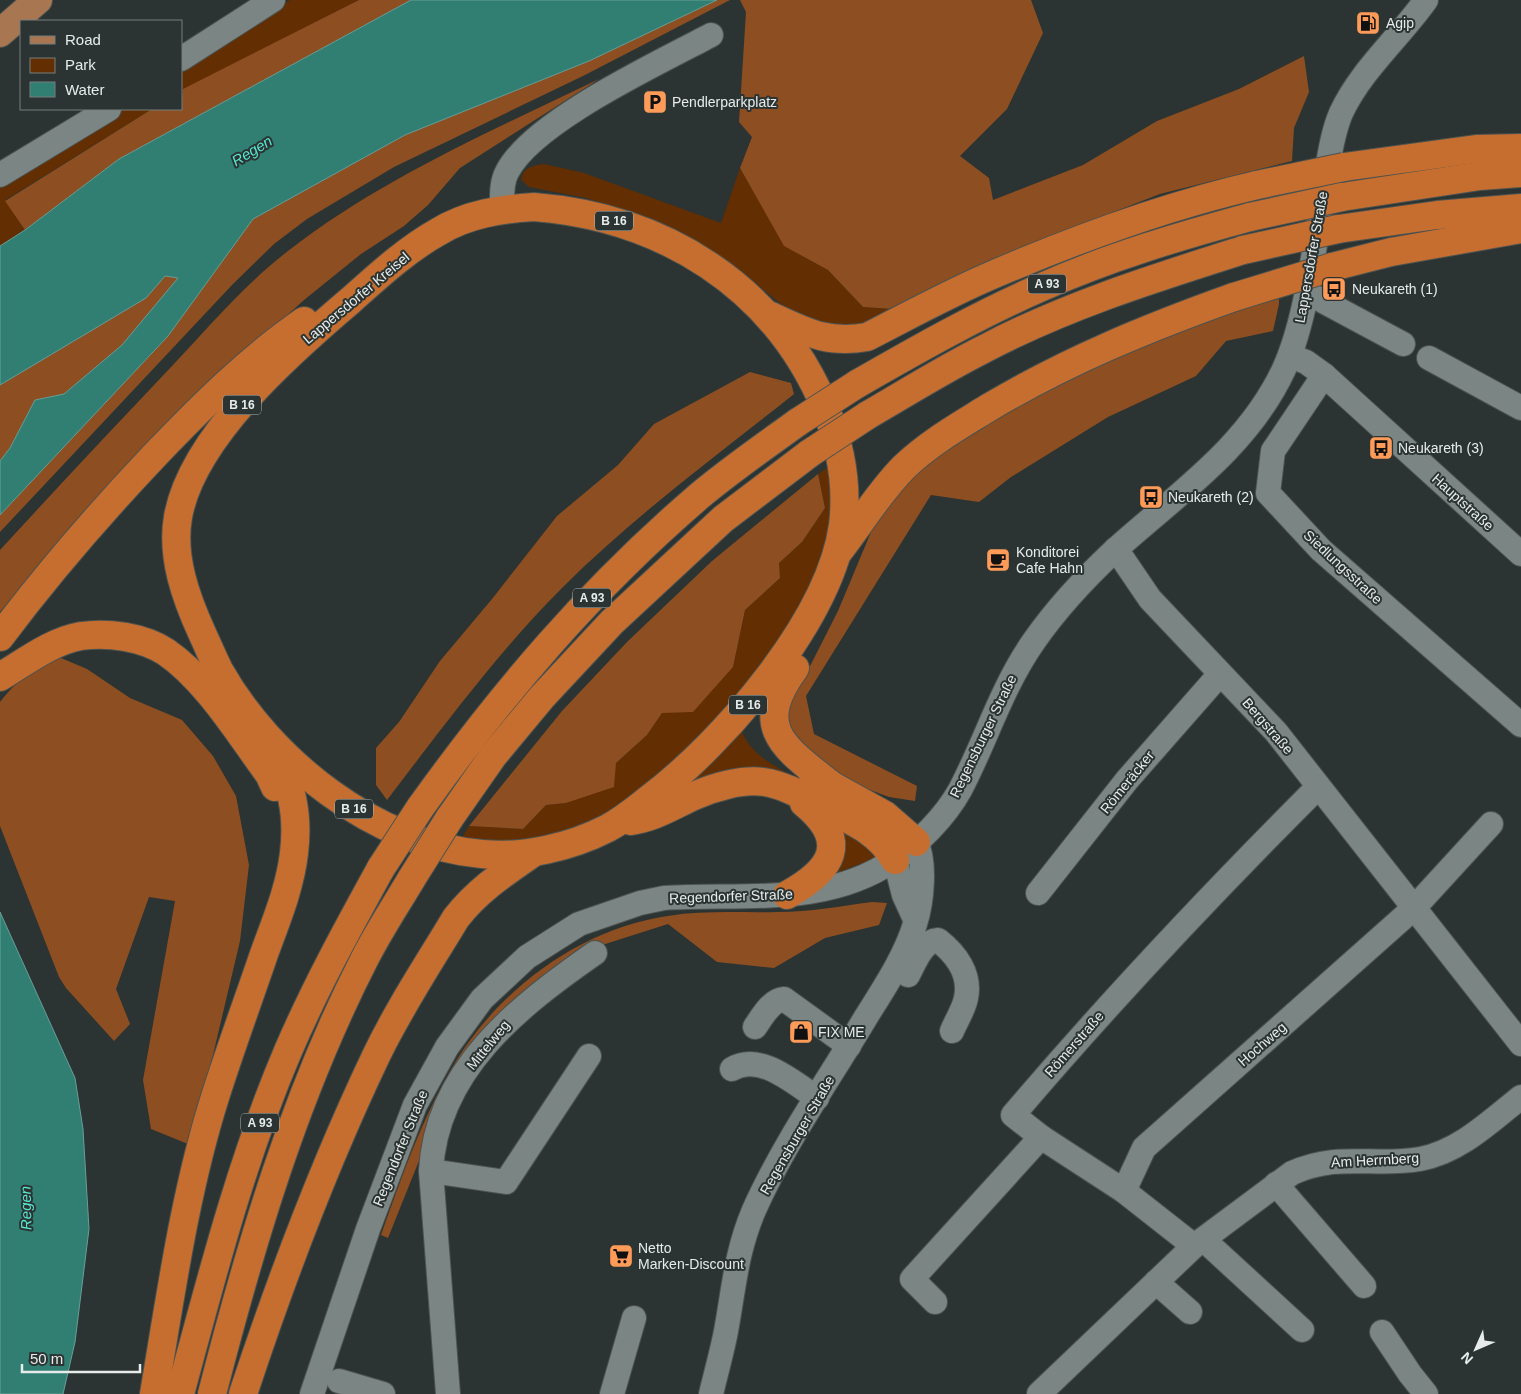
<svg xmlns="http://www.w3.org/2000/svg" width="1521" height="1394" font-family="Helvetica,sans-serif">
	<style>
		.green { fill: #622e02 }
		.forest { fill: #8d4e21 }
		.water { fill: #317e73; stroke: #689f97 }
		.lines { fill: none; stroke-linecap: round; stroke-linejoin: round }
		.minor-casing { stroke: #4b5250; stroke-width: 26 }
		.major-casing { stroke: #4b5250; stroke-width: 30 }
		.highway-casing { stroke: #4b5250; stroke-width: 30 }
		.minor { stroke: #7b8583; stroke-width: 24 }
		.major { stroke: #a87751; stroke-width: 28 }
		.highway { stroke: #c66e2f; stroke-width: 28 }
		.highway-bridge-casing { stroke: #4b5250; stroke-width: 30; stroke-linecap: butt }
		.highway-bridge { stroke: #c66e2f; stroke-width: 28 }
		.labels { text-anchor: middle; stroke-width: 4; stroke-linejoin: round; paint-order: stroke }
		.shield { fill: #2b3432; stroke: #afb5b4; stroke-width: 1 }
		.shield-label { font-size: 12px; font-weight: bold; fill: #e7eceb }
		.poi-label { font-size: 14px; fill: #e7eceb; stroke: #2b3432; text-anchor: start }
		.street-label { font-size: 14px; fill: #e7eceb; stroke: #2b3432 }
		.water-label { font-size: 15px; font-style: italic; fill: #55e7d2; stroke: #2b3432 }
	</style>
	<rect width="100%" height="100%" fill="#2b3432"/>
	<g class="green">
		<polygon points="290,0 359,0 181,91 181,69 222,41"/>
		<polygon points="123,109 152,109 5,200 25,230 0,246 0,185"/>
		<path d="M544 164 584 173 721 223 740 168 785 246 828 270 863 307 907 310 860 331 801 320 740 271 698 246 620 210 586 198 529 187 521 180C523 167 532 166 544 164Z"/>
		<polygon points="831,465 832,504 829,534 822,565 785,639 701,739 631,801 572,832 497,844 460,841 469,826 523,829 546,805 566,803 616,763 647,735 662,713 733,667 745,610 780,578 779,563 802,542 825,508 818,474"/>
		<path d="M741 728C749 757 784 771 808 783L805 788 683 790Z"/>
		<polygon points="843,826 876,853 874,859 838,872 835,870 837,830"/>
	</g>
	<g class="forest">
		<polygon points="359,0 411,0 119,159 25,230 5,201 152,109 181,109 183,89"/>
		<polygon points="717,0 730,0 583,76 394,167 307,219 274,244 232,285 0,532 0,515 168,336 253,219 405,135 589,61"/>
		<polygon points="740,0 1031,0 1043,33 1007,109 960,156 989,178 993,200 1083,165 1157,121 1239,89 1304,56 1309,92 1294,128 1292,161 1160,194 1075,227 907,310 863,307 828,270 784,246 740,168 752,137 739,122 746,12"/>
		<path d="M599 79 460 168 428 205 404 226 361 254 304 300 197 397 58 544 0 612V550C57 488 114 427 172 366 209 327 245 284 288 251 382 178 492 131 599 79Z"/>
		<polygon points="165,276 179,278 122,345 64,394 35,400 10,448 0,461 0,385 146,298"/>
		<polygon points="1279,293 1279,304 1273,331 1226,341 1196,376 1108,417 1011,477 979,502 931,495 806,696 814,734 917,786 915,801 889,797 862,787 806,757 786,726 787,704 806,674 838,611 876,520 921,466 1013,407 1159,336"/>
		<path d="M750 372 791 383 794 394C715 457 634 516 562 588 497 653 443 727 387 800L376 785V748L399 722 440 661 492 599 557 516 618 465 654 424Z"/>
		<polygon points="818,474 825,508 802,542 779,563 780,578 745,610 733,667 693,712 662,713 647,735 616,763 614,787 566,803 546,805 523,829 469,826 562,711 627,642 712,561"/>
		<path d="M61 658 87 669 130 698 182 720 213 756 236 796 249 865 240 941 213 1055 188 1144 151 1129 143 1080 175 901 149 897 116 989 130 1024 114 1041 66 988 59 977 0 826V702C18 679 33 668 61 658Z"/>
		<path d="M872 902 887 903 879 925 825 938 774 968 717 962 668 924 599 946 443 1101 388 1238 381 1235C402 1176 423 1115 456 1061 501 988 582 928 668 916 705 910 741 913 778 912 810 912 841 906 872 902Z"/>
	</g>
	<g class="water">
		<polygon points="411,0 717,0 589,61 405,135 253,219 168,336 0,515 0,461 10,448 35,400 64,394 122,345 178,278 165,276 146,298 0,385 0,246 25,230 119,159"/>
		<polygon points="0,912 75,1078 83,1129 89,1229 75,1342 63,1394 0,1394"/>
	</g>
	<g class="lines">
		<defs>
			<g id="minor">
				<polyline points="181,59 273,0"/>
				<polyline points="0,175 109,109"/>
				<path d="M502 209C502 197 501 183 507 172 533 121 659 63 711 35"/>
				<polyline points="1306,292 1403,344"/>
				<polyline points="1290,356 1306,362 1324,375 1521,554"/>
				<polyline points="1429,358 1521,408"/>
				<polyline points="1324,375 1273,451 1268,493 1321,550 1521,725"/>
				<polyline points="1116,549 1150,599 1276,732 1521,1044"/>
				<polyline points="895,860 904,895 915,919"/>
				<polyline points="1038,893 1127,780 1220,674"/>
				<path d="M908 975C915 962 922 941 938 940 956 954 971 974 966 998 964 1009 956 1021 952 1031"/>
				<path d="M755 1027C762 1017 771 1000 784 999L849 1046"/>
				<path d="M732 1069C760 1052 794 1083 817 1098"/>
				<polyline points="1041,1137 1124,1191 1194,1246"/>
				<path d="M431 1171C436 1070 519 1006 595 953"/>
				<polyline points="1276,1184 1364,1286"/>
				<polyline points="1124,1191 1144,1148 1414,908 1491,824"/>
				<polyline points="1204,1240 1302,1330"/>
				<polyline points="1156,1282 1190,1312"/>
				<path d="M935 1302 912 1279 1041 1137 1013 1115C1110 1001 1212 893 1318 787"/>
				<polyline points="1382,1332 1410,1374 1426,1394"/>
				<polyline points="339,1381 383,1394"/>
				<path d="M312 1394 368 1229 415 1105 447 1047 482 999 527 957 579 924 640 903 664 898C743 893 825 907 894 860 919 843 945 817 960 790 986 741 1001 688 1034 641 1057 608 1085 578 1115 550 1176 495 1248 447 1284 369 1308 316 1315 239 1325 181 1329 159 1332 134 1341 113 1361 70 1399 38 1426 0"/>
				<polyline points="448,1394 431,1171 506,1182 589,1056"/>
				<polyline points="612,1394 634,1318"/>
				<path d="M711 1394C716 1373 722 1352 726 1331 734 1288 736 1252 754 1210 783 1145 829 1079 866 1017 884 988 905 957 915 924 922 902 926 862 916 842"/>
				<path d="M1039 1394 1194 1246 1292 1173C1339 1152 1373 1167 1420 1159 1459 1152 1491 1121 1521 1097"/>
			</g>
			<polyline id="major" points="0,33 38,0"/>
			<g id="highway">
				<polyline points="1344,167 1476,149 1521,148"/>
				<polyline points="1342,197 1480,176 1521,173"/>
				<path d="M534 207C663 217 774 286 825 407 840 444 848 484 843 525 830 620 724 742 649 799 636 809 623 820 608 828 571 847 524 858 482 854 376 845 270 761 219 670 213 658 208 646 202 633 186 598 171 557 178 517 192 437 291 351 351 300 378 276 406 250 438 232 467 214 501 209 534 207Z"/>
				<polyline points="1338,229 1437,215 1521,208"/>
				<polyline points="1332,267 1391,252 1521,229"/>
				<path d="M771 316C806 332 827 344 867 337 908 316 948 294 990 276 1076 239 1166 206 1257 185"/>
				<path d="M857 384C918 349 978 315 1042 287 1109 257 1180 236 1250 217"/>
				<path d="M868 415C906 393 944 369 984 349 1065 306 1155 278 1243 250"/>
				<path d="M839 551C861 523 879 492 904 467 929 443 959 426 988 408 1067 361 1147 328 1234 297"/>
				<path d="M0 637C48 573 100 513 155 455 201 407 249 359 304 321"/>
				<path d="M795 668C752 727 782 746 830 784"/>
				<path d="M0 677C25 662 52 641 81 636 108 632 143 637 166 652 207 680 240 735 269 774L275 787"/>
				<polyline points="813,775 885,815 916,842"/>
				<path d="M420 808C503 692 590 590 698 497 730 470 765 446 798 422"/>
				<polyline points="449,819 493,756 542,697 612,622 723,519 810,453"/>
				<path d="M630 821C654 818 672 806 694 796 714 787 742 779 764 782 786 785 810 800 830 810 857 823 880 834 895 860"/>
				<path d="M787 895C832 870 851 842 804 803"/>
				<path d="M154 1394C171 1293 185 1191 216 1094 231 1047 248 1001 264 954 276 921 290 888 294 853 299 812 291 784 273 748"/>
				<path d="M180 1394C211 1279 241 1161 288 1051 315 988 348 928 381 868"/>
				<path d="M212 1394C250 1246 294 1097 364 960 378 932 396 905 412 878"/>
				<path d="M243 1394C281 1279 324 1165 376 1056 399 1008 429 963 456 918 478 890 504 873 533 853"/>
			</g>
		</defs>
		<use href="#minor" class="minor-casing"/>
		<use href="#major" class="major-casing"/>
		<use href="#highway" class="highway-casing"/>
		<use href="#minor" class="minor"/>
		<use href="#major" class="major"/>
		<use href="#highway" class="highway"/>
		<defs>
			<g id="highway-bridge">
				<polyline points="1257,185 1344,167"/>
				<polyline points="1250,217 1342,197"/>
				<polyline points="1243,250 1338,229"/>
				<polyline points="1234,297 1332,267"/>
				<polyline points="798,422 857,384"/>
				<polyline points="810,453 868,415"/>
				<polyline points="381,868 420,808"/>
				<polyline points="412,878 449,819"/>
			</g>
		</defs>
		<use href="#highway-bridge" class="highway-bridge-casing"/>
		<use href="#highway-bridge" class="highway-bridge"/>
	</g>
	<defs>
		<symbol id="fuel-square" viewBox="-11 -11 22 22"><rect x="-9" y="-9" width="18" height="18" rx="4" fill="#fe9b59" stroke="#2b3432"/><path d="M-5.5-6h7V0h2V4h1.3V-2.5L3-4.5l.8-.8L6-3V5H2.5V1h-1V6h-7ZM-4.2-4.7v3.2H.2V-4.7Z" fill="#111"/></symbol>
		<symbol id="parking-square" viewBox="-11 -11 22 22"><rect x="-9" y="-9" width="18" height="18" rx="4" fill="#fe9b59" stroke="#2b3432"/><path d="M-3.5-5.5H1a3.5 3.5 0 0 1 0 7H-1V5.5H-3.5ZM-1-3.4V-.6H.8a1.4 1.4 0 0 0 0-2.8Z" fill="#111"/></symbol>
		<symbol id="bus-square" viewBox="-11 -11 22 22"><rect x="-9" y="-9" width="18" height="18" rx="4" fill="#fe9b59" stroke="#2b3432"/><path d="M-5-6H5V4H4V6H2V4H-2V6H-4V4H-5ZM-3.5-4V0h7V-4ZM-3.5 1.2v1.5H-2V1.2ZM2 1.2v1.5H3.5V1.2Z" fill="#111"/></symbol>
		<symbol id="cafe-square" viewBox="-11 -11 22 22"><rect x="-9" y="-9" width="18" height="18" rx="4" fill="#fe9b59" stroke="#2b3432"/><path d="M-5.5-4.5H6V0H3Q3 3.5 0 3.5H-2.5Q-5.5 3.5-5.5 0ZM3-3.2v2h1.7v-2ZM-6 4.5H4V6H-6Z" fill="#111"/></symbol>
		<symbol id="shop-square" viewBox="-11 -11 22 22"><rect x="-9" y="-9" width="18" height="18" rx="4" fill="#fe9b59" stroke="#2b3432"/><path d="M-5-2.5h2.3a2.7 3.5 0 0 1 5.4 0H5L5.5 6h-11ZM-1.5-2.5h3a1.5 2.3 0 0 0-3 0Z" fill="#111"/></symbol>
		<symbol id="supermarket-square" viewBox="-11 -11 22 22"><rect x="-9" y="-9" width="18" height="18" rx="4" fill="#fe9b59" stroke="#2b3432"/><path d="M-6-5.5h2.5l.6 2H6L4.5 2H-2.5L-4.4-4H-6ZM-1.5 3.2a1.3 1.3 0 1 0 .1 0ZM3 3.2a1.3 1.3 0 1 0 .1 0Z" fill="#111"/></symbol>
	</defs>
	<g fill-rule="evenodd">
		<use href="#fuel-square" x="1354" y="9" width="28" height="28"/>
		<use href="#parking-square" x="641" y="88" width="28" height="28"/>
		<use href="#bus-square" x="1320" y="275" width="28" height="28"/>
		<use href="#bus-square" x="1367" y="434" width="28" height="28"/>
		<use href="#bus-square" x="1137" y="483" width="28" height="28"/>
		<use href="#cafe-square" x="984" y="546" width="28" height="28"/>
		<use href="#shop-square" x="787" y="1018" width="28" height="28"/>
		<use href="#supermarket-square" x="607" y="1242" width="28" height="28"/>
	</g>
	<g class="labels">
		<g class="shield">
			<rect x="595" y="211.5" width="38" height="19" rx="4"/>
			<rect x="1028" y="274.5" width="38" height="19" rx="4"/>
			<rect x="223" y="395.5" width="38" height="19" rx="4"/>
			<rect x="573" y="588.5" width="38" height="19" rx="4"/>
			<rect x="729" y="695.5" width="38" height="19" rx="4"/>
			<rect x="335" y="799.5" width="38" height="19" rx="4"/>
			<rect x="241" y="1113.5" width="38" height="19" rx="4"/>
		</g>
		<g class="shield-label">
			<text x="614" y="225">B 16</text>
			<text x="1047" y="288">A 93</text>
			<text x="242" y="409">B 16</text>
			<text x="592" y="602">A 93</text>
			<text x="748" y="709">B 16</text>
			<text x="354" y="813">B 16</text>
			<text x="260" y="1127">A 93</text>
		</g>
		<g class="poi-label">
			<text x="1386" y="28">Agip</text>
			<text x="672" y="107">Pendlerparkplatz</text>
			<text x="1352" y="294">Neukareth (1)</text>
			<text x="1398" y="453">Neukareth (3)</text>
			<text x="1168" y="502">Neukareth (2)</text>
			<text x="1016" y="557">Konditorei<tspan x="1016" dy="16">Cafe Hahn</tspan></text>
			<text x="818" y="1037">FIX ME</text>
			<text x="638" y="1253">Netto<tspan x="638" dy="16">Marken-Discount</tspan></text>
		</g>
		<g class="street-label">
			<text transform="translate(1311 257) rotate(-80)" y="5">Lappersdorfer Straße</text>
			<text transform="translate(356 298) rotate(-40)" y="5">Lappersdorfer Kreisel</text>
			<text transform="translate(1463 502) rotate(42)" y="5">Hauptstraße</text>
			<text transform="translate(1343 567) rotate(43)" y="5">Siedlungsstraße</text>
			<text transform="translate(1268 726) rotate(49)" y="5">Bergstraße</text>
			<text transform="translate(983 736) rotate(-64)" y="5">Regensburger Straße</text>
			<text transform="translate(1127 782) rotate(-51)" y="5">Römeräcker</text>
			<text transform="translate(731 896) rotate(-2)" y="5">Regendorfer Straße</text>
			<text transform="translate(1074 1044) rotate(-49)" y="5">Römerstraße</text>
			<text transform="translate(1262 1044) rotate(-41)" y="5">Hochweg</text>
			<text transform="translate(488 1045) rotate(-51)" y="5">Mittelweg</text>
			<text transform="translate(797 1135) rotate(-60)" y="5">Regensburger Straße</text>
			<text transform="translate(400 1148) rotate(-68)" y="5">Regendorfer Straße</text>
			<text transform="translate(1375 1160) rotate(-3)" y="5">Am Herrnberg</text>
		</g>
		<g class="water-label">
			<text transform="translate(252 151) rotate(-31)" y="5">Regen</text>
			<text transform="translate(26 1208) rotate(-91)" y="5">Regen</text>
		</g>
	</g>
	<rect x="20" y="20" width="162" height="90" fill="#2b3432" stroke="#767e7c"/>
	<rect x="30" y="36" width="25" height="8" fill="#a87751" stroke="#767e7c"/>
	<text x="65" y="45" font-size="15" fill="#e7eceb">Road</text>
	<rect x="30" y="58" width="25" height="15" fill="#622e02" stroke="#767e7c"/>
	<text x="65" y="70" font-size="15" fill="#e7eceb">Park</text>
	<rect x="30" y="82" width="25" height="15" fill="#317e73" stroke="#767e7c"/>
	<text x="65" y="95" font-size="15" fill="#e7eceb">Water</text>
	<g transform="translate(1476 1349) rotate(225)" stroke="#2b3432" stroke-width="4" paint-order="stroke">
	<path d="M0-4L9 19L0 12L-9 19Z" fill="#e7eceb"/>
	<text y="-8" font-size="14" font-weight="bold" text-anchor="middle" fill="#e7eceb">N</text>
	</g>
	<path d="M22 1364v8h118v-8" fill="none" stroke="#e7eceb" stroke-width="2.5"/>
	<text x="30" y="1364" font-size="15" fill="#e7eceb" stroke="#2b3432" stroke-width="4" paint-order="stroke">50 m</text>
</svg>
